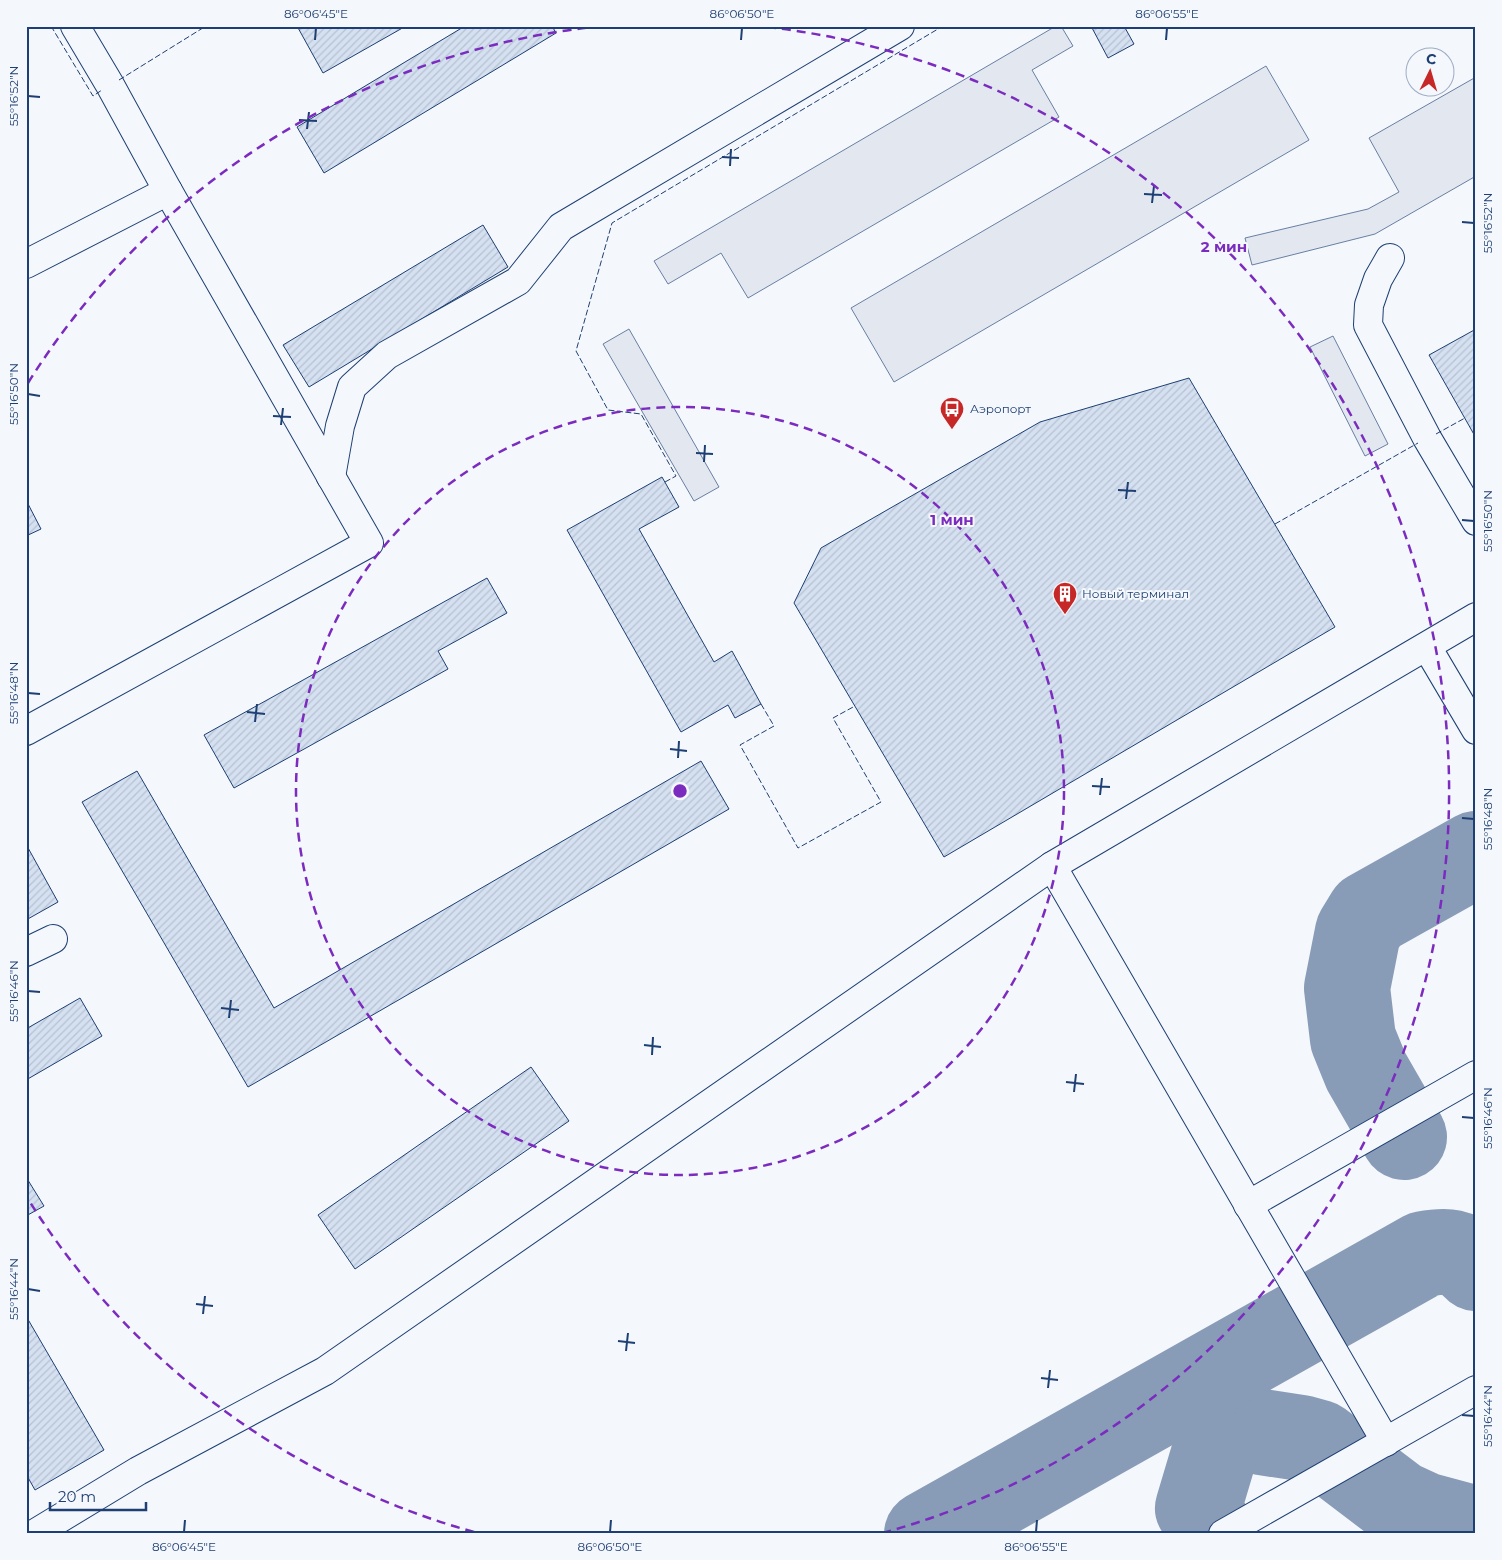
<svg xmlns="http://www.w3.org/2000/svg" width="1502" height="1560" font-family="Montserrat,sans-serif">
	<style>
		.parking { fill: #e3e8f0; stroke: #687fa3 }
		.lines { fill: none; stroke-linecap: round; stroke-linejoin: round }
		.taxiway { stroke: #889bb7; stroke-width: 86 }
		.building { fill: url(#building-hatch); stroke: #1d3f73 }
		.minor-casing { stroke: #1d3f73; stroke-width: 30 }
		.minor { stroke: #f4f7fb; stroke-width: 28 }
		.fence { stroke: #1d3f73; stroke-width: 1; stroke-dasharray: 6 2.5; stroke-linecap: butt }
		.ticks { fill: none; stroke: #1d3f73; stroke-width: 2 }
		.ring { fill: none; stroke: #7b2cbf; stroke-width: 2.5; stroke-dasharray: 9 6 }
		.labels { text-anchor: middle; stroke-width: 4; stroke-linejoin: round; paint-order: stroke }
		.poi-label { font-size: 12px; fill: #1d3f73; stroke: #f4f7fb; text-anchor: start }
		.centre { fill: #7b2cbf; stroke: #f4f7fb; stroke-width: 2.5 }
		.ring-label { font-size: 15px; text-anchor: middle; font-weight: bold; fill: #7b2cbf; stroke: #f4f7fb; stroke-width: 4; stroke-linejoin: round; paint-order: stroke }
		.neatline { fill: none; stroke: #1d3f73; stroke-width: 2 }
		.ticks-label { font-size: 12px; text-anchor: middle; fill: #1d3f73 }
	</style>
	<defs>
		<pattern id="building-hatch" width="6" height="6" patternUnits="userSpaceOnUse" patternTransform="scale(1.25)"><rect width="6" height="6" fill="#d5e0f0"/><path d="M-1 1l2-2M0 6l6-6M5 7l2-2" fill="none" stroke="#b6c1d1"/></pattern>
	</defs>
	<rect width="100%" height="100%" fill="#f4f7fb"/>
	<g class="parking">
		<polygon points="1056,26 1061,26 1073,46 1032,70 1059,117 748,298 721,253 668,284 654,261"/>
		<polygon points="1266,66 1309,140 894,382 851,308"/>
		<polygon points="1476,77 1476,176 1375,234 1252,265 1245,238 1368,209 1399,192 1369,138"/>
		<polygon points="629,329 719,487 694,501 603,344"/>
		<polygon points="1333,336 1388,444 1365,456 1310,347"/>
	</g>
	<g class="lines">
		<g class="taxiway">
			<polyline points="1404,1137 1366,1071 1353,1039 1347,988 1358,932 1369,914 1476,854"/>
			<polyline points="1261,1432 1301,1438 1319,1443 1398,1503 1424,1515 1476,1529"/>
			<path d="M927 1534 1424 1254C1446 1250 1460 1250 1476 1268"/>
			<polyline points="1213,1534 1198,1508 1215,1451"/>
		</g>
	</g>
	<g class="building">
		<polygon points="297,26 406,26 323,73"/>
		<polygon points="465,26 552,26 556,33 324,173 297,127"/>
		<polygon points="1091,26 1124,26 1134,44 1108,58"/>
		<polygon points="483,225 508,267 309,387 283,345"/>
		<polygon points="1476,329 1476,438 1429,355"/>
		<polygon points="1189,378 1335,627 944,857 794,603 821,548 1040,422"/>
		<polygon points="662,477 679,507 639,529 714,662 732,651 761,704 735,718 728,705 681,732 567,530"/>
		<polygon points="26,500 41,529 26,536"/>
		<polygon points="487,578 507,613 438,651 448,669 234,788 204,735"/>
		<polygon points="701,761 729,809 248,1087 82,802 137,771 274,1008"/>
		<polygon points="26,846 27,846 58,902 26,920"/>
		<polygon points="80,998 102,1036 26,1080 26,1029"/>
		<polygon points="531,1067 569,1121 355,1269 318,1215"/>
		<polygon points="26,1177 44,1206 26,1216"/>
		<polygon points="26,1316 104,1450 35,1490 26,1474"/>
	</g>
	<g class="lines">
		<defs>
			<g id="minor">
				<polyline points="1390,258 1378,279 1369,305 1368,325 1427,438 1476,521"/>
				<polyline points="26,264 168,191"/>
				<polyline points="331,477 340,426 352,387 387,355 518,281 561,227 900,26"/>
				<polyline points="1427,647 1476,730"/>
				<polyline points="26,731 369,543 168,191 110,85 75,26"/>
				<polyline points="1052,866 1386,1442"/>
				<polyline points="26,952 53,939"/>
				<polyline points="1248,1205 1476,1075"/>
				<polyline points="34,1534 138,1471 325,1371 1052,866 1476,617"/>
				<polyline points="1223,1534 1476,1390"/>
			</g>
		</defs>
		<use href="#minor" class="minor-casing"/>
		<use href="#minor" class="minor"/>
		<g class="fence">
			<polyline points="51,26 93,96 102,90"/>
			<polyline points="119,80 206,26"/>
			<polyline points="1436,434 1465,418"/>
			<polyline points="665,482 676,476 641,414 608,410 576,351 612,223 943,26"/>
			<polyline points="1275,524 1418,443"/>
			<polyline points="761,704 774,726 740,745 798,848 881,802 833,718 855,706"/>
		</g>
	</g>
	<path class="ticks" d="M315 40 316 28M741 40 742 28M1166 40 1167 28M28 96 40 97M299 120 317 121M307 129 309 112M722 157 739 158M730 166 731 149M1144 194 1162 195M1152 203 1154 186M1462 222 1474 223M28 394 40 396M273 416 291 417M281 425 283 408M696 453 713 454M704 462 705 445M1118 490 1136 491M1126 499 1128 482M1462 520 1474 521M28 693 40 694M247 712 265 714M255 722 257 704M670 749 687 751M678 758 679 741M1092 786 1110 787M1100 795 1102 778M1462 818 1474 819M28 991 40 992M221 1008 239 1010M229 1018 231 1000M644 1045 661 1047M652 1055 653 1037M1066 1082 1084 1084M1074 1092 1076 1074M1462 1117 1474 1118M28 1289 40 1291M196 1304 213 1306M203 1314 205 1296M618 1341 635 1343M626 1351 628 1333M1041 1378 1058 1380M1048 1388 1050 1370M1462 1415 1474 1416M184 1532 185 1520M610 1532 611 1520M1036 1532 1037 1520"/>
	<g class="ring">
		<circle cx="680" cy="791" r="384"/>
		<path d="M474 1532A769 769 0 0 1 28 1199M28 383A769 769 0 0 1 593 27M767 27A769 769 0 0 1 886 1532"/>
	</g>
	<defs>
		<symbol id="bus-pin" viewBox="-11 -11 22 30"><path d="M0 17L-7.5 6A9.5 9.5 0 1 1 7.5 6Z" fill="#c62828" stroke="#f4f7fb"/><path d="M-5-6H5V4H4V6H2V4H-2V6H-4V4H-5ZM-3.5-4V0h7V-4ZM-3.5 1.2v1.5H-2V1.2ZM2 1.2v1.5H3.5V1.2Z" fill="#fff"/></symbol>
		<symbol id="building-pin" viewBox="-11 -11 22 30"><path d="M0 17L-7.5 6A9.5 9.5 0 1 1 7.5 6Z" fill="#c62828" stroke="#f4f7fb"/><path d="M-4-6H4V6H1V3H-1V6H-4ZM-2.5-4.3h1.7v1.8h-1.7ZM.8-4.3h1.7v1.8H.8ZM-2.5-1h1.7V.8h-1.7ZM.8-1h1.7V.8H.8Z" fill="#fff"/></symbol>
	</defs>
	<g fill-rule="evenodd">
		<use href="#bus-pin" x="938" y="395" width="28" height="38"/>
		<use href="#building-pin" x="1051" y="580" width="28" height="38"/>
	</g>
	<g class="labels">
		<g class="poi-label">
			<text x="970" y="413">Аэропорт</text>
			<text x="1082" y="598">Новый терминал</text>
		</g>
	</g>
	<circle cx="680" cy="791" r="8" class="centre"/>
	<g class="ring-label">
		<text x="1224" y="252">2 мин</text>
		<text x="952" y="525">1 мин</text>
	</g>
	<rect width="1502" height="1560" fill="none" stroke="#f4f7fb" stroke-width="55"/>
	<g transform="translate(1430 72) rotate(5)"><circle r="24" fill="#f4f7fb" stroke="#9eadc5"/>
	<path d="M0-4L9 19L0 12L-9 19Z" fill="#c62828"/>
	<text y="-8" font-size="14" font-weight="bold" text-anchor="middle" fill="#1d3f73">С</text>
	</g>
	<path d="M50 1502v8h96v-8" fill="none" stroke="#1d3f73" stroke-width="2.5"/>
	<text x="58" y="1502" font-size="15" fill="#1d3f73" stroke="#f4f7fb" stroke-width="4" paint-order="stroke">20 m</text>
	<rect x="28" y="28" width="1446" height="1504" class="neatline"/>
	<g class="ticks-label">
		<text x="316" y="18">86°06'45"E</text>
		<text x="742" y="18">86°06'50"E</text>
		<text x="1167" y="18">86°06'55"E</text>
		<text transform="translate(14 96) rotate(-90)" y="4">55°16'52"N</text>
		<text transform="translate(1488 223) rotate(-90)" y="4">55°16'52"N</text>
		<text transform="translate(14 394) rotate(-90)" y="4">55°16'50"N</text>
		<text transform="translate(1488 521) rotate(-90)" y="4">55°16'50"N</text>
		<text transform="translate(14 693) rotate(-90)" y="4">55°16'48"N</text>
		<text transform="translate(1488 819) rotate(-90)" y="4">55°16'48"N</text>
		<text transform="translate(14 991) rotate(-90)" y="4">55°16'46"N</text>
		<text transform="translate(1488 1118) rotate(-90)" y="4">55°16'46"N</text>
		<text transform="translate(14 1289) rotate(-90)" y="4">55°16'44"N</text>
		<text transform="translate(1488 1416) rotate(-90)" y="4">55°16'44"N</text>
		<text x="184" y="1551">86°06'45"E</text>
		<text x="610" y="1551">86°06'50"E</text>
		<text x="1036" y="1551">86°06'55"E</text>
	</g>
</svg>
